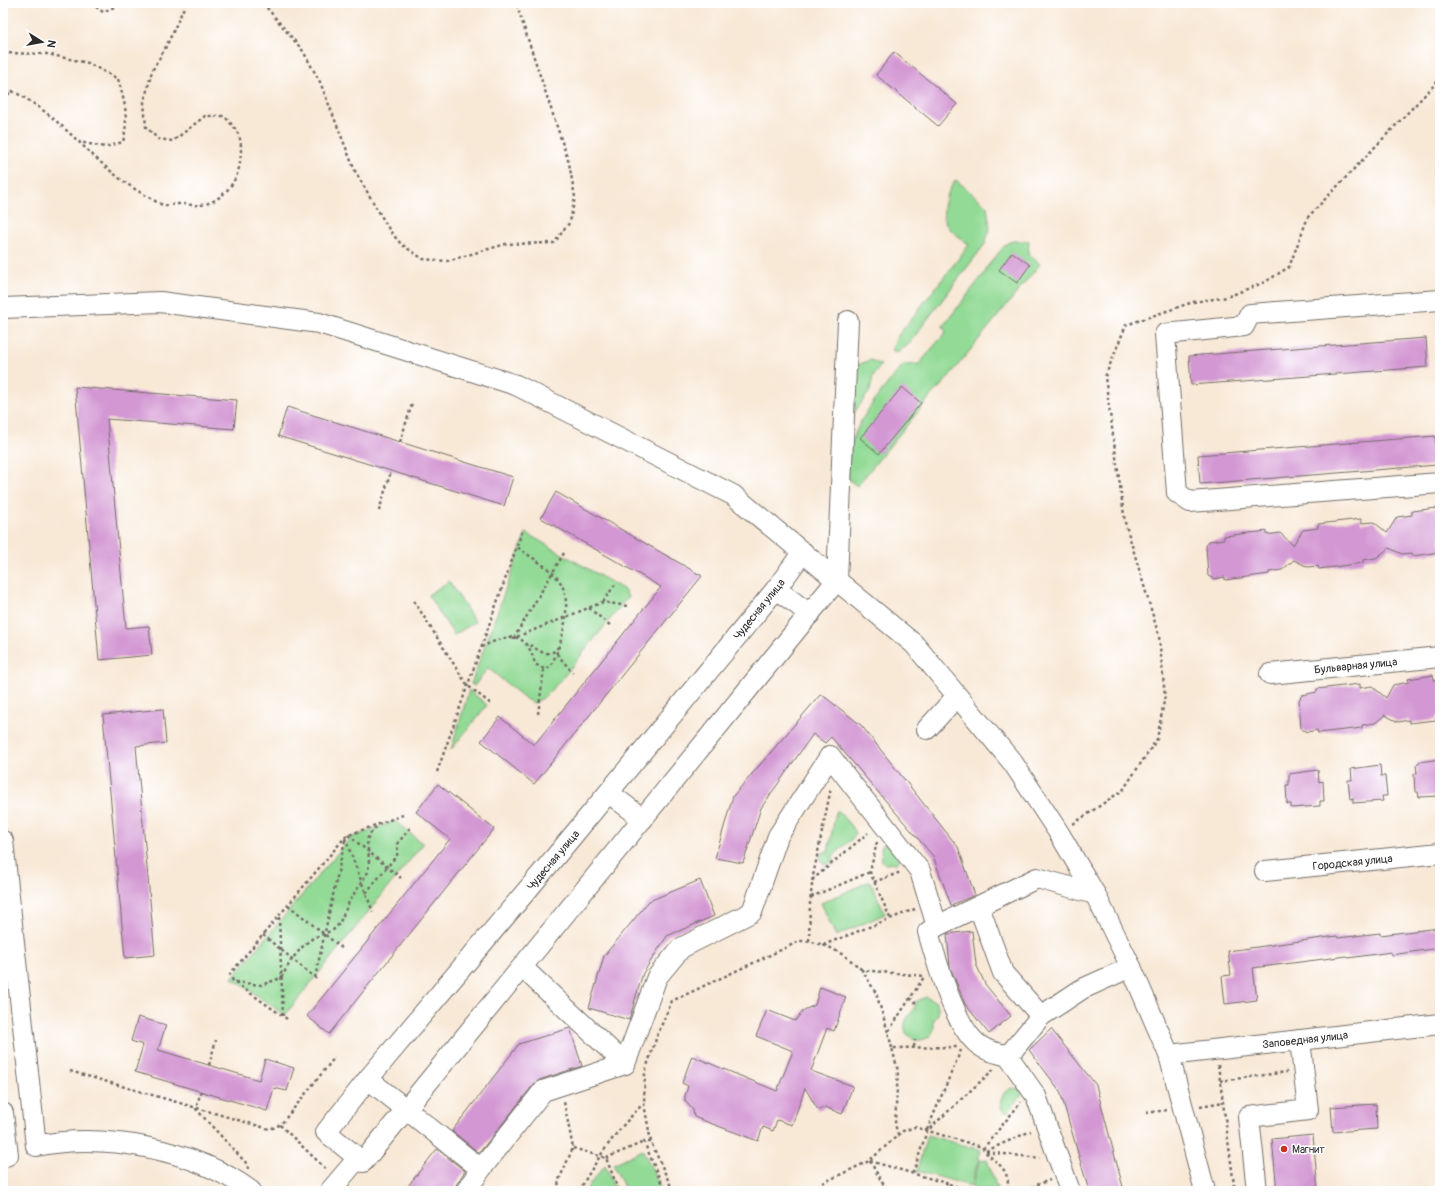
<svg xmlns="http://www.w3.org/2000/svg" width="1443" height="1194" font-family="Pangolin,sans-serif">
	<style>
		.green { fill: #92da95; stroke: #5e8260 }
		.building { fill: #d397d3 }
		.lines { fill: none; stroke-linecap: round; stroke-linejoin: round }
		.minor-casing { stroke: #736d67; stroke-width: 22 }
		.path { stroke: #736d67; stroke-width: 2.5; stroke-dasharray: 3 3; stroke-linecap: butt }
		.minor { stroke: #fff; stroke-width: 20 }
		.poi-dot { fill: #c8321e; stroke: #fff; stroke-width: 1.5 }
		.labels { text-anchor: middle; stroke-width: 3; stroke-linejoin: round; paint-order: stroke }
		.street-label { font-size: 11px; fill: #2b2b2b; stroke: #fff }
		.poi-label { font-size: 11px; fill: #2b2b2b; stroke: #fff; text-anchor: start }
	</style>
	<rect width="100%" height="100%" fill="#fff"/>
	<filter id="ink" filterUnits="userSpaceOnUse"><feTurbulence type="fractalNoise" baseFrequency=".025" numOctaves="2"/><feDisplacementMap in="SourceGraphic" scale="8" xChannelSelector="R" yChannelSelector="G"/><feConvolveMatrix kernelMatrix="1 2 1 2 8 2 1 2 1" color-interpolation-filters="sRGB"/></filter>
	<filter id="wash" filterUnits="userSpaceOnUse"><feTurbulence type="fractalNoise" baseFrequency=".012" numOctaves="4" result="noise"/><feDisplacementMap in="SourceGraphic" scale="16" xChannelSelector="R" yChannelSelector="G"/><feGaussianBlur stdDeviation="0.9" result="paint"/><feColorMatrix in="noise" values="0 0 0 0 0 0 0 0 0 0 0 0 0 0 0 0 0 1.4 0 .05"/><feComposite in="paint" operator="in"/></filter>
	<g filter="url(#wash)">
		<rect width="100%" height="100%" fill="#f8e8d6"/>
		<g class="green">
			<path d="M956 180 987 206 990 228 985 244 907 346 897 352 893 351 892 349 897 337 969 245C963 239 954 234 948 227 938 214 947 191 956 180Z"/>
			<path d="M1013 241H1029L1028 254 1040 264 942 385 934 392 857 486 847 478C848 465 849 448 854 436 865 409 885 387 903 365L919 364 946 332 943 326 986 271V268L1007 243Z"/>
			<polygon points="871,360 881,365 873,376 870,391 854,413 857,368 860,364"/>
			<polygon points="526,533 623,589 628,597 561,680 543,698 534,703 527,700 488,668 474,686 471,684"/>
			<polygon points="449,581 475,622 454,635 428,595"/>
			<polygon points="469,690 487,705 451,750"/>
			<polygon points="836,812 839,812 856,832 855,836 833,856 833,861 829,864 824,864 821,861 820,856 823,852 828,852"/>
			<polygon points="395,821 423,844 285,1015 232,978 350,838"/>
			<polygon points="885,842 900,859 897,863 885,864 882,861 881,848"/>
			<polygon points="870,881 885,914 836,936 821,903"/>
			<path d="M926 997 936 1002C940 1009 939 1016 933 1021 937 1034 927 1041 915 1040L906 1033C903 1023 906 1019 912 1012 914 1010 915 1004 917 1001Z"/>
			<path d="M1012 1088 1020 1089 1022 1095 1008 1113 1002 1110C998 1101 1002 1091 1012 1088Z"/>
			<polygon points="927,1135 981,1150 971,1186 917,1171"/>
			<polygon points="643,1150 662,1191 626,1191 613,1164"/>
			<polygon points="980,1159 987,1160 998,1191 982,1191 972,1188"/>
			<polygon points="605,1165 616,1191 585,1191"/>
		</g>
		<g id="blocks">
			<g class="building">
				<polygon points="894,52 957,104 938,126 876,75"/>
				<polygon points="1012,252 1030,265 1017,283 999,270"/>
				<polygon points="1426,338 1428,367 1191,385 1189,356"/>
				<polygon points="75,387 237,400 234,429 107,419 126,628 149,626 152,655 99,660"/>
				<polygon points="902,387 921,403 879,454 860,438"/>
				<polygon points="287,407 513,477 504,506 278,436"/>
				<polygon points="1435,436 1437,465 1200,484 1198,455"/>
				<polygon points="556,492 702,576 534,784 481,741 500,717 534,745 661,587 541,518"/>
				<polygon points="1437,508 1437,513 1440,512 1440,552 1413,556 1412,553 1402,554 1389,548 1376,558 1363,560 1363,563 1319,569 1318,566 1308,567 1294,560 1282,570 1269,572 1269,574 1225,580 1225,577 1214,579 1208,576 1206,546 1209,541 1224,539 1224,536 1267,531 1267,535 1280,533 1293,545 1303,530 1318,528 1318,524 1361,519 1361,523 1374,522 1387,533 1397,517 1412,515 1412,511"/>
				<polygon points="1433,675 1434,680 1440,679 1440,716 1436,717 1436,720 1409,723 1409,720 1398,722 1385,715 1375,723 1362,725 1362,728 1318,733 1317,730 1307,732 1301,729 1299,700 1302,695 1317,692 1317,689 1360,684 1360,688 1372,686 1386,698 1393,685 1409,682 1408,679"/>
				<polygon points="821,694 861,725 958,847 975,895 951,905 933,856 831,737 825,743 813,734 761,808 743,863 715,858 733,796"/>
				<polygon points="163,709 166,743 136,746 155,955 125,958 103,715"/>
				<polygon points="1440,759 1440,796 1419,797 1418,792 1415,792 1414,774 1417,773 1416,765 1419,762"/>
				<polygon points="1380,765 1381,776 1385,776 1387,796 1382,796 1383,801 1353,803 1353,798 1350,799 1348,780 1352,780 1351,769"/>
				<polygon points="1318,770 1319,782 1323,781 1324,801 1320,801 1320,806 1291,808 1291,804 1287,804 1286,785 1289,785 1289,774"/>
				<polygon points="438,784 494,829 329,1034 307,1016 450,839 416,812"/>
				<polygon points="700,880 714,916 667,936 643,973 629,1020 589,1008 604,956 649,901"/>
				<polygon points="1440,928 1440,948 1391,955 1391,952 1348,958 1347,956 1253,968 1257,1000 1225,1004 1222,976 1231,975 1228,951 1337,936 1338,938 1380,933 1380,935"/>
				<polygon points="972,931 976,964 985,984 1011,1016 989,1034 965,1004 950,967 947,934"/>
				<polygon points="820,987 846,997 834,1031 827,1028 811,1071 853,1086 842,1114 825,1107 818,1110 805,1088 792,1125 777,1120 773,1131 763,1127 758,1141 694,1117 693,1110 685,1101 685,1096 688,1086 682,1083 692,1056 777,1091 793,1051 756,1036 767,1010 795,1021 804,1010 815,1005"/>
				<polygon points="138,1017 166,1025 158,1050 259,1080 265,1059 294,1068 287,1091 274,1088 267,1111 135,1072 143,1045 131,1041"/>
				<polygon points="570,1028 582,1066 539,1080 534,1084 479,1153 452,1131 519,1044"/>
				<polygon points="1051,1029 1096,1085 1124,1191 1089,1191 1060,1091 1029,1050"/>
				<polygon points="1376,1104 1377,1129 1333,1132 1331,1107"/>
				<polygon points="1313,1135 1318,1191 1277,1191 1272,1139"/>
				<polygon points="437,1149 465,1171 456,1185 455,1191 404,1191"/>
			</g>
		</g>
	</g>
	<g filter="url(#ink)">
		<use href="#blocks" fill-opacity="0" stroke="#736d67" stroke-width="1"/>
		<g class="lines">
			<defs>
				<g id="minor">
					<polyline points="1440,300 1250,314 1244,326 1165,334 1177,493 1190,502 1440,483"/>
					<polyline points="3,308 160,302 319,323 516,385 733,495 914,644 1013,763 1059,833 1095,894 1131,967 1169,1055 1205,1191"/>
					<polyline points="803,552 776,589 561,850 368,1079 326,1132 363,1162 837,580 848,321"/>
					<polyline points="776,589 810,614"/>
					<path id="s1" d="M1270 674 1440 657"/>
					<polyline points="927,729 957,696"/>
					<polyline points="609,793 643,819"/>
					<path d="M3 841 36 1146C104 1132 194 1149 251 1191"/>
					<path id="s2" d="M1265 871 1440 853"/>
					<polyline points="979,907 1003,973 1041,1016"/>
					<path d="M937 926 928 932C936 960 956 1033 982 1047 989 1052 999 1053 1008 1056"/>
					<polyline points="523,968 625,1064"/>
					<path id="s3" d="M1169 1055 1440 1024"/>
					<polyline points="368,1079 481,1169"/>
					<polyline points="3,1113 8,1155 3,1157"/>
					<polyline points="330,1191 358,1158"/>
					<polyline points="466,1191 481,1169 543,1091 625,1064 657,977 681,948 752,912 778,836 830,756 920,871 937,926 1037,878 1095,894"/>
					<polyline points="1070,1191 1036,1096 1008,1056 1041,1016 1082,989 1131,967"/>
					<polyline points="1257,1191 1249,1117 1308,1110 1300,1040"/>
				</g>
			</defs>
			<use href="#minor" class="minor-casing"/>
			<g class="path">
				<polyline points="91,3 103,12 114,7 116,3"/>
				<polyline points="263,3 303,51 320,82 355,171 390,231 401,244 423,259 447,261 506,244 554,243 570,222 575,197 569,163 516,3"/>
				<path d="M3 53 47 54 88 63 118 79C125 103 129 117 123 142L105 147 79 142"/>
				<path d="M3 99 12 91C64 116 95 168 145 195 151 198 158 204 164 205 169 206 174 204 179 204 193 204 198 208 211 202 227 195 238 179 240 162 243 138 240 133 224 116H205L173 141 158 139 146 127 144 102 152 71 167 45 186 3"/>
				<polyline points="400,442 412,404"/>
				<polyline points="379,511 391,471"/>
				<polyline points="564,553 514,638 603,602 627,606"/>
				<polyline points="414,601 467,685 491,704"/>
				<polyline points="603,602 616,583"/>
				<polyline points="589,608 611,626"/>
				<path d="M530 645C539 651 550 659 558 647"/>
				<path d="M481 647C508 635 526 628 535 664L544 669 550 667C562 646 575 599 558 579 548 566 530 557 517 547"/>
				<polyline points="557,654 573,673"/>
				<polyline points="538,714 544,669"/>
				<polyline points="437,772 523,529"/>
				<polyline points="1073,824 1123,790 1157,739 1165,696 1159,636 1125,522 1105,377 1126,325 1193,302 1227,297 1265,282 1289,267 1308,217 1440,79"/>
				<polyline points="348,835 401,878"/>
				<polyline points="345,838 373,912"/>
				<polyline points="877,842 870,872 890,918"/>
				<polyline points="812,880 868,833"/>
				<polyline points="874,882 901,872"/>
				<polyline points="366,893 397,855 398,852 397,844 411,827"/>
				<polyline points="811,897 870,872"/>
				<polyline points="288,905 343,949"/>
				<polyline points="279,917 283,1016"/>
				<polyline points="263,935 318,980"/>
				<polyline points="809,941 810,903 813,876 831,788"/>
				<polyline points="823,945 915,909"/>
				<polyline points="315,978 345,840"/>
				<polyline points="235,982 261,985 281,978 292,959 304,945 313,938 333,930 339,924 350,900 368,872 369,860 367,840 369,835 379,824"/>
				<polyline points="910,998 916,1003"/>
				<polyline points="287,1019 233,981 230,974 346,836 403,815"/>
				<polyline points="888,1032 876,993 862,970 924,976"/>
				<polyline points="914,1047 915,1040"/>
				<polyline points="892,1048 888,1032 924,977"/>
				<polyline points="209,1065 216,1040"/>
				<polyline points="1218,1065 1234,1185 1231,1190 1224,1191"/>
				<polyline points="70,1071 269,1129 276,1127 282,1123 335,1057"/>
				<polyline points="1220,1081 1287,1072"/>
				<polyline points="201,1091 196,1109 248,1165 248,1170"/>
				<polyline points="1200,1106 1223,1102"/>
				<polyline points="1146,1113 1167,1110"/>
				<polyline points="280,1125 327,1170"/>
				<polyline points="927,1130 961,1050"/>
				<polyline points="898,1135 895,1124 898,1071 892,1048 958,1047"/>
				<polyline points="651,1142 644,1142 665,1191"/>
				<polyline points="573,1148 606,1158 619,1191"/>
				<polyline points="983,1149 1021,1102"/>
				<polyline points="986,1151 1031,1131"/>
				<polyline points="986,1152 1040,1158"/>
				<polyline points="606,1158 644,1142"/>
				<polyline points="870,1161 949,1184 948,1191"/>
				<polyline points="870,1161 887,1191"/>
				<polyline points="913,1173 927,1131 994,1069"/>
				<polyline points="949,1184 969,1191"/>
				<polyline points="560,1191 558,1182 573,1148 564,1102"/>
				<path d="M579 1191C598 1157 615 1132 643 1104"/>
				<path d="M673 1191 651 1142 644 1104 645 1072 658 1033 672 1001 800 941C824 941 845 954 862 970"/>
				<path d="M806 1191 869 1161 903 1131 915 1127 982 1147C994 1165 1010 1164 1008 1191"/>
				<polyline points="1020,1191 1050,1180"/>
			</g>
			<use href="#minor" class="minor"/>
		</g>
	</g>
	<circle class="poi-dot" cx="1284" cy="1149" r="4"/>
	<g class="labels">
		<g class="street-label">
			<text transform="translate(759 609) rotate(-51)" y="4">Чудесная улица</text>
			<text dy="4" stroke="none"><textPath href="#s1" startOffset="86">Бульварная улица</textPath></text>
			<text transform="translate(553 860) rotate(-50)" y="4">Чудесная улица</text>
			<text dy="4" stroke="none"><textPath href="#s2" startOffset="88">Городская улица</textPath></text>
			<text dy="4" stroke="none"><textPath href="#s3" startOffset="137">Заповедная улица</textPath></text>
		</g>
		<g class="poi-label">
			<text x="1292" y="1153">Магнит</text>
		</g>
	</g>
	<rect width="1443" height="1194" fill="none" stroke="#fff" stroke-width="16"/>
	<g transform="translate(42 42) rotate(101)" stroke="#ffffff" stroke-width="3" paint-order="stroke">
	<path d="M0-3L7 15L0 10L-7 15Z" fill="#2b2b2b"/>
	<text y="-6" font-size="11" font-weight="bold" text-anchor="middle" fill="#2b2b2b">N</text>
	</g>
</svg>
